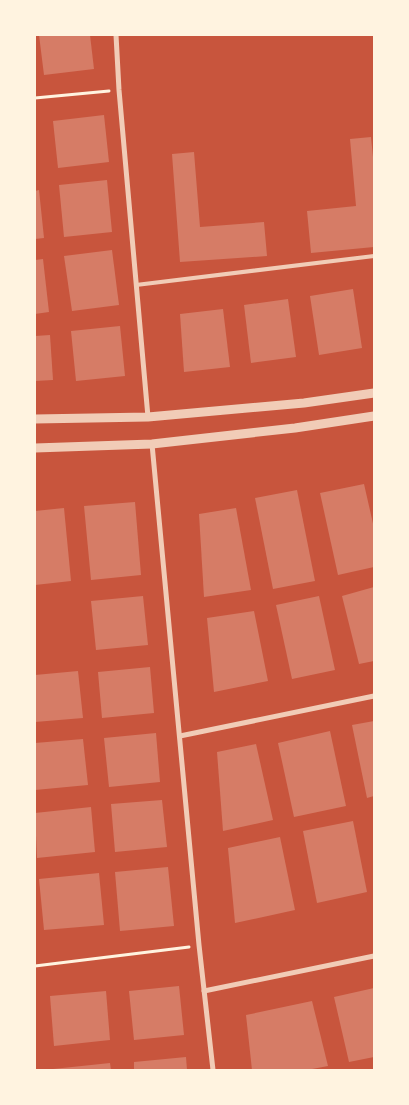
<svg xmlns="http://www.w3.org/2000/svg" width="409" height="1105" font-family="'Sofia Sans Condensed',sans-serif">
	<style>
		.building { fill: #d67c66 }
		.lines { fill: none; stroke-linecap: round; stroke-linejoin: round }
		.path { stroke: #fff3e0; stroke-width: 3 }
		.service { stroke: #f1ccb7; stroke-width: 4 }
		.minor { stroke: #f1ccb7; stroke-width: 5 }
		.tertiary { stroke: #f1ccb7; stroke-width: 9 }
	</style>
	<rect width="100%" height="100%" fill="#c8553d"/>
	<g class="building">
		<polygon points="39,35 90,35 94,69 44,75"/>
		<polygon points="104,115 109,162 58,168 53,121"/>
		<polygon points="371,137 374,167 374,247 311,253 307,211 356,206 350,139"/>
		<polygon points="194,152 200,227 264,222 267,256 180,262 172,154"/>
		<polygon points="107,180 112,232 64,237 59,185"/>
		<polygon points="39,190 44,238 35,239 35,191"/>
		<polygon points="112,250 119,305 72,311 64,256"/>
		<polygon points="43,259 49,312 35,314 35,260"/>
		<polygon points="353,289 362,348 319,355 310,296"/>
		<polygon points="288,299 296,357 251,363 244,305"/>
		<polygon points="223,309 230,367 184,372 180,314"/>
		<polygon points="120,326 125,376 76,381 71,331"/>
		<polygon points="50,335 53,380 35,381 35,336"/>
		<polygon points="364,484 374,528 374,567 338,575 320,493"/>
		<polygon points="297,490 315,581 273,589 255,498"/>
		<polygon points="135,502 141,575 91,580 84,506"/>
		<polygon points="64,508 71,581 35,585 35,511"/>
		<polygon points="236,508 251,590 204,597 199,514"/>
		<polygon points="374,587 374,661 359,664 342,596"/>
		<polygon points="143,596 148,645 96,650 91,601"/>
		<polygon points="319,596 335,670 292,679 276,605"/>
		<polygon points="254,611 268,681 214,692 207,618"/>
		<polygon points="150,667 154,713 102,718 98,672"/>
		<polygon points="78,671 83,718 35,722 35,675"/>
		<polygon points="374,721 374,796 367,798 352,725"/>
		<polygon points="330,731 346,806 294,817 278,743"/>
		<polygon points="156,733 160,782 109,787 104,738"/>
		<polygon points="83,739 88,785 35,790 35,743"/>
		<polygon points="256,744 273,820 223,831 217,752"/>
		<polygon points="162,800 167,847 115,852 111,804"/>
		<polygon points="91,807 95,852 37,858 35,813"/>
		<polygon points="353,821 367,892 317,903 303,831"/>
		<polygon points="280,837 295,910 235,923 228,848"/>
		<polygon points="168,867 174,926 120,931 115,872"/>
		<polygon points="99,873 104,925 44,930 39,879"/>
		<polygon points="179,986 184,1035 134,1040 129,991"/>
		<polygon points="374,988 374,1057 349,1062 334,997"/>
		<polygon points="106,991 110,1040 54,1046 50,996"/>
		<polygon points="312,1001 328,1066 307,1070 252,1070 246,1015"/>
		<polygon points="186,1057 187,1070 134,1070 134,1062"/>
		<polygon points="110,1063 111,1070 53,1070 53,1069"/>
	</g>
	<g class="lines">
		<g class="path">
			<polyline points="35,98 109,91"/>
			<polyline points="35,966 189,947"/>
		</g>
		<polyline class="service" points="136,285 374,256"/>
		<g class="minor">
			<polyline points="116,35 119,90 148,417"/>
			<polyline points="152,444 199,945 213,1070"/>
			<polyline points="180,736 374,696"/>
			<polyline points="204,991 374,956"/>
		</g>
		<g class="tertiary">
			<polyline points="35,419 148,417 304,403 374,393"/>
			<polyline points="35,448 152,444 295,428 374,416"/>
		</g>
	</g>
	<rect width="409" height="1105" fill="none" stroke="#fff3e0" stroke-width="72"/>
</svg>
